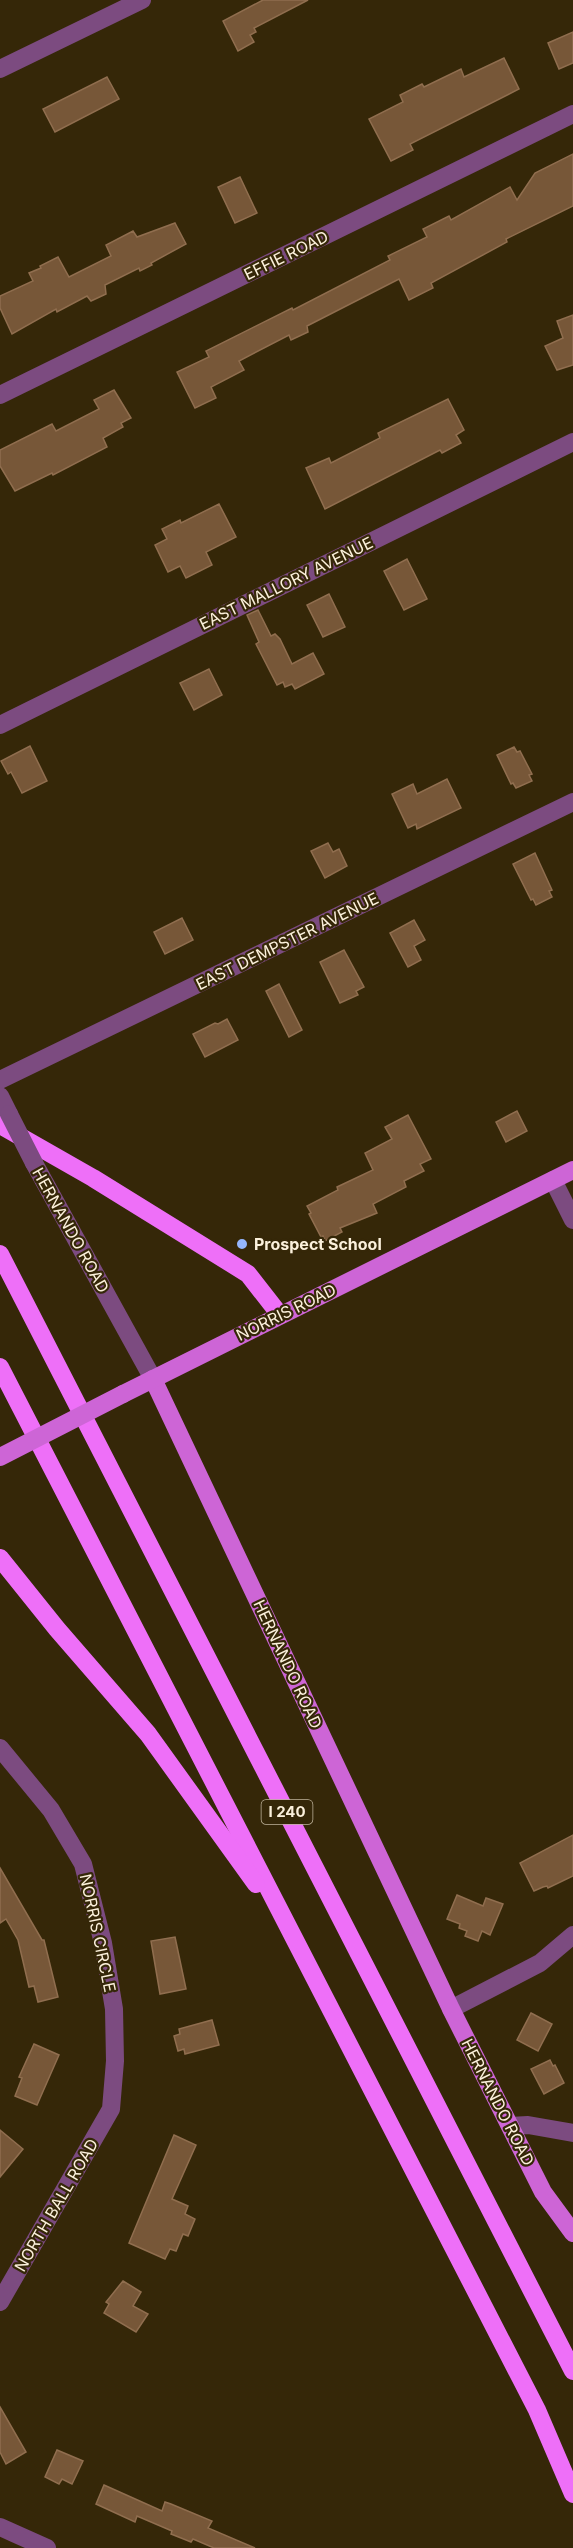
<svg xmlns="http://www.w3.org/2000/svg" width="573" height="2548" font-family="Inter,sans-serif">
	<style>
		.building { fill: #775738; stroke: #906e4f; stroke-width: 1.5 }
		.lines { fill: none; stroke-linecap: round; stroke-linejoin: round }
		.minor { stroke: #7c4b80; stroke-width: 18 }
		.major { stroke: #cd65d6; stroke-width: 18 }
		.highway { stroke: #ee6ff8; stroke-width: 18 }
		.minor-bridge { stroke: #7c4b80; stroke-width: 18 }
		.major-bridge { stroke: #cd65d6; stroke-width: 18 }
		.poi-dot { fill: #95b6fd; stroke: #352708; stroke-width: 2 }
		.labels { text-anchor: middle; stroke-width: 4.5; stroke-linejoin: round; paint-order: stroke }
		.shield { fill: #352708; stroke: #c0b49c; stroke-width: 1.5 }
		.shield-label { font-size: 15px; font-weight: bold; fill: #fcf1dc }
		.street-label { font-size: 16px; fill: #fcf1dc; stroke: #352708 }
		.poi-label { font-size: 16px; font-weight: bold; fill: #fcf1dc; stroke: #352708; text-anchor: start }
	</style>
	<rect width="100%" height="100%" fill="#352708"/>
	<g class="building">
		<polygon points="263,0 308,0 254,28 256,32 250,35 254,42 238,51 223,21"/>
		<polygon points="573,32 573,63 559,69 548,43"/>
		<polygon points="504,58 519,89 410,144 413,150 391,161 369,119 403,102 400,95 422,84 424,87 461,69 464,77"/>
		<polygon points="107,77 119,99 55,132 43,109"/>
		<polygon points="573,154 573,206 506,239 507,242 431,283 433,288 409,300 399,279 307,326 308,332 291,340 289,335 239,361 244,370 211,387 216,398 195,408 177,372 209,357 206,351 292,308 293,310 390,260 388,256 427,237 423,229 449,216 451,220 510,187 517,200 535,173"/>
		<polygon points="240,177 257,213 235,223 218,187"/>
		<polygon points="175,223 186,244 151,263 152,265 140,271 139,268 105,285 106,294 91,301 87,296 57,312 56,309 12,334 0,308 0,296 33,281 29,273 41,268 40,266 58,257 69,277 111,256 106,245 133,231 137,237"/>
		<polygon points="573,315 573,365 557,370 545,346 563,338 557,321"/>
		<polygon points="114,390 131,418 121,423 123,427 103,438 107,447 53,475 52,473 15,491 0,466 0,450 52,424 56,431 99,409 94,400"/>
		<polygon points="448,399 464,430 456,435 461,443 442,453 440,450 325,509 306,468 329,458 331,463 380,438 378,433"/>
		<polygon points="219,504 236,537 206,552 212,565 186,578 180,566 168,572 155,545 167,539 162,529 180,520 181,523"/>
		<polygon points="407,559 427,599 404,610 384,571"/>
		<polygon points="329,594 345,627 323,637 307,605"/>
		<polygon points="258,610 271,636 275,634 280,639 292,664 313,653 324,674 295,689 292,684 285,687 283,682 277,685 256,644 259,642 247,615"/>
		<polygon points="209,669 222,695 194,710 180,683"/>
		<polygon points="30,746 47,781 22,793 11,772 8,774 1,761"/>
		<polygon points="514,747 517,752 520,751 532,774 529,775 532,781 516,788 513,783 511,784 497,755"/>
		<polygon points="447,779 461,808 417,829 416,824 408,828 392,794 413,784 417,794"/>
		<polygon points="328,843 333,852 339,849 347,866 325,878 311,851"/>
		<polygon points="535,853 552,890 549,891 552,897 536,905 533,899 531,900 513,864"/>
		<polygon points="182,918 193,940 165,954 154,932"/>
		<polygon points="414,920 425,940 414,946 421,960 408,967 390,933"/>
		<polygon points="344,950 364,987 356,991 358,995 340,1003 320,962"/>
		<polygon points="279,984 302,1030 289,1037 266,991"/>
		<polygon points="227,1019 238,1040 205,1057 193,1034 215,1023 218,1024"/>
		<polygon points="517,1111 527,1131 506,1142 496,1122"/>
		<polygon points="408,1115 431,1159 420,1164 424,1171 404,1181 406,1187 373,1204 377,1213 340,1228 342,1232 325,1241 323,1236 321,1237 309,1214 311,1213 307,1206 338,1190 337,1187 373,1170 365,1153 392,1139 385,1127"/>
		<polygon points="573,1835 573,1876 548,1888 547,1886 543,1887 534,1891 520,1863"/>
		<polygon points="0,1868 42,1940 44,1940 58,1997 38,2002 34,1986 29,1987 18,1940 6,1919 0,1923"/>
		<polygon points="457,1895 483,1906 486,1898 503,1904 490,1935 482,1931 478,1941 465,1936 467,1931 459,1928 460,1924 447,1919"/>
		<polygon points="175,1937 186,1989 160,1994 151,1941"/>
		<polygon points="531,2013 552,2024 538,2051 517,2040"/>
		<polygon points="212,2020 219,2045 185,2054 184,2049 178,2051 174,2036 180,2034 179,2029"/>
		<polygon points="34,2044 59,2055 37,2105 15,2096 22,2078 19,2077"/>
		<polygon points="550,2060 553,2066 555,2065 564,2083 544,2094 531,2069"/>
		<polygon points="0,2130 23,2149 0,2177"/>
		<polygon points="174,2135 196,2145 172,2199 188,2206 185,2214 195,2219 188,2236 183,2234 176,2251 170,2249 165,2259 129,2243"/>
		<polygon points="123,2281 141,2292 133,2306 148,2314 136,2332 104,2313 109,2304 106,2302"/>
		<polygon points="0,2407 26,2452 6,2464 0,2452"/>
		<polygon points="57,2450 83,2461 72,2484 62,2479 59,2484 45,2477"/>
		<polygon points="104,2485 162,2511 165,2502 171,2504 212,2521 208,2528 255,2548 214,2548 193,2539 191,2542 171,2534 172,2531 137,2516 135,2522 96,2504"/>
	</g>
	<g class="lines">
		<g class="minor">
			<polyline points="0,69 142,0"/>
			<polyline points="0,395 573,114"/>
			<polyline points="0,725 573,442"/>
			<polyline points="0,1080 573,802"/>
			<polyline points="0,1096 9,1114"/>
			<polyline points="34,1163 153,1379"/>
			<polyline points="553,1180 573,1220"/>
			<polyline points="0,1748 51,1810 83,1864 103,1943 114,2009 115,2061 111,2109 0,2302"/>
			<polyline points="451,2009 540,1963 573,1935"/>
			<polyline points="510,2126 528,2125 573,2133"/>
			<polyline points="0,2527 47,2548"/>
		</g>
		<g class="major">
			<polyline points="153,1379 451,2009 543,2192 573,2233"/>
			<polyline points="123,1394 573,1170"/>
		</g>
		<g class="highway">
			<polyline points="0,1125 93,1178 248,1274 280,1315"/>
			<polyline points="0,1254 573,2371"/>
			<polyline points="0,1367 537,2410 573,2494"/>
			<polyline points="0,1558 57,1629 148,1734 256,1884"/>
		</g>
		<polyline class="minor-bridge" points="9,1114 34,1163"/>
		<polyline class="major-bridge" points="0,1457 123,1394"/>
	</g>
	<circle class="poi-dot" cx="242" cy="1244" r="6"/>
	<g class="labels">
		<rect class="shield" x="261.5" y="1800" width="51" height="24" rx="4.5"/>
		<g class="shield-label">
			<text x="287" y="1817">I 240</text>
		</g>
		<g class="street-label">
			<text transform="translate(286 255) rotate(-26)" y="6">EFFIE ROAD</text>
			<text transform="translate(286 583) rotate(-26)" y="6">EAST MALLORY AVENUE</text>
			<text transform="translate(287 941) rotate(-26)" y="6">EAST DEMPSTER AVENUE</text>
			<text transform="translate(71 1230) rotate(61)" y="6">HERNANDO ROAD</text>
			<text transform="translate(286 1312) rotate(-26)" y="6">NORRIS ROAD</text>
			<text transform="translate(288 1664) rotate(65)" y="6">HERNANDO ROAD</text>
			<text transform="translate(98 1933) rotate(78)" y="6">NORRIS CIRCLE</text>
			<text transform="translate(498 2102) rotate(63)" y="6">HERNANDO ROAD</text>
			<text transform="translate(56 2205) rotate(-60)" y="6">NORTH BALL ROAD</text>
		</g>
		<g class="poi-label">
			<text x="254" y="1250">Prospect School</text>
		</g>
	</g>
</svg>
